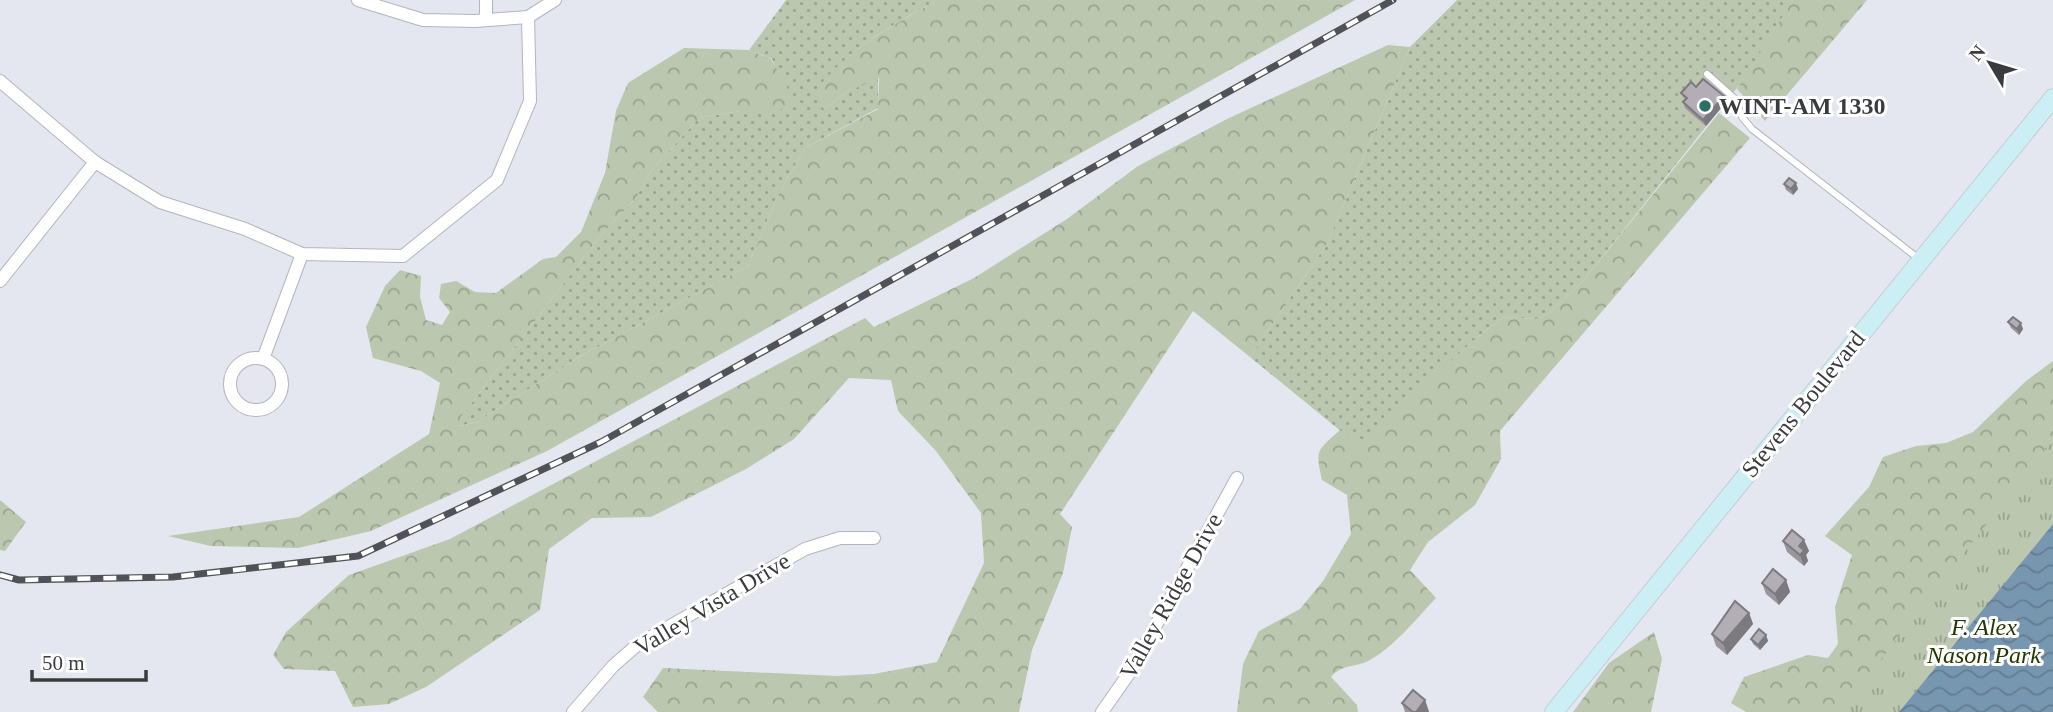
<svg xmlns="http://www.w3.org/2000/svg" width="2053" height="712" font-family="'Times New Roman',serif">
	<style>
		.grass { fill: url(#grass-dots) }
		.forest { fill: url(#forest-crowns) }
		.park { fill: url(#park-tufts) }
		.water { fill: url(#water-waves) }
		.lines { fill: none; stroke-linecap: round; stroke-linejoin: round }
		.lane-casing { stroke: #b3b5bd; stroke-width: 8 }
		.street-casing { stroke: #b3b5bd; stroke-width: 14 }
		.secondary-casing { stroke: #b3b5bd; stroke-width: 19 }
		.lane { stroke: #fff; stroke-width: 6 }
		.street { stroke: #fff; stroke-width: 12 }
		.secondary { stroke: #cbeff4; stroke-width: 18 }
		.rail-casing { stroke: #515257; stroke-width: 7 }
		.rail { stroke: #fff; stroke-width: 4.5; stroke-dasharray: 13; stroke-linecap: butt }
		.wall { fill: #9a969c }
		.shaded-wall { fill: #7d7a7f }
		.building { fill: #b3aeb5; stroke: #7d7a7f; stroke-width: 2 }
		.poi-dot { fill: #2a7065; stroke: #fff; stroke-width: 2.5 }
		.labels { text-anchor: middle; stroke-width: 6; stroke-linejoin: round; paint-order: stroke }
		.poi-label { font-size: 24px; font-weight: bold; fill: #3a3b3f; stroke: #fff; text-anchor: start }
		.street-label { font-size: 24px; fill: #3a3b3f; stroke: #fff }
		.park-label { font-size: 24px; font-style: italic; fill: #233700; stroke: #fff }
	</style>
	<defs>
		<pattern id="grass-dots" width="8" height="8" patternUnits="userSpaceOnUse" patternTransform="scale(1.75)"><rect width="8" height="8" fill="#bbc7ae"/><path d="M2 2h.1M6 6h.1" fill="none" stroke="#99a38f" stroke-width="1.8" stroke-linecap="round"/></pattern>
		<pattern id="forest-crowns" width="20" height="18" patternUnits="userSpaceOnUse" patternTransform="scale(1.75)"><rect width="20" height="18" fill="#bbc7ae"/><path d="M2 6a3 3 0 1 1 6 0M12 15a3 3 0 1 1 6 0" fill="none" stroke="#99a38f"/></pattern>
		<pattern id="park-tufts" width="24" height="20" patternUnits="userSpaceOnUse" patternTransform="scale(1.75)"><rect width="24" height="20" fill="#bbc7ae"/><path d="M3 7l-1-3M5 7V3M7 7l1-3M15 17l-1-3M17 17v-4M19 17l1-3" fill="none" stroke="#99a38f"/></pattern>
		<pattern id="water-waves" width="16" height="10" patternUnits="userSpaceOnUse" patternTransform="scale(1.75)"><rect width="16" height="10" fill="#7796b0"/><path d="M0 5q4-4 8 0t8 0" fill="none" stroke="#637c91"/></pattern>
	</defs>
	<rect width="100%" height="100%" fill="#e4e7ef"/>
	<g class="grass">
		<path d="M786 0H937C887 29 850 46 814 94L824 109 847 92 878 77V108L805 148 778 195 748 266 581 356 477 422 459 426 460 418 602 234 636 198 650 172 699 118 740 111H776L778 73 772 59 749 50Z"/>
		<polygon points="1457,0 1793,0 1745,78 1582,282 1549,313 1536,319 1503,317 1473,341 1359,446 1250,357 1328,242 1410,47"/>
	</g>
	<g class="forest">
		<path d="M937 0H1355L547 451 371 531 298 548 211 546 168 536 299 517 429 434 440 383 421 371 373 358 366 327 385 286 400 270 421 276 420 297 426 320 442 325 450 312 439 298 441 284 456 281 475 292 496 293 543 259 556 257 581 232 605 173 616 111 628 83 684 48 749 50 771 59 789 91 790 106 776 111H740L699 118 650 172 636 198 602 234 460 418V426L477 422 581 356 748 266 778 195 805 148 878 109 879 78 847 92 824 109 813 94C850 46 886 30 937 0Z"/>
		<polygon points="1793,0 1867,0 1765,121 1737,89"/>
		<polygon points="1388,45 1410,47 1328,242 1250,357 1193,311 1060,514 1072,527 1063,573 1032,650 1019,712 658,712 643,697 663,668 837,676 874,674 937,662 984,563 981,513 936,451 898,411 891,380 849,378 794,439 746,469 651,517 592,518 549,549 540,610 426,687 389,704 353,707 335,671 284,669 273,655 286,632 349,575 450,539 865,318 874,327 974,278 1067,219 1138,166 1227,119"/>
		<path d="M1719 113 1750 138 1500 431 1501 459 1475 505 1428 542 1410 570 1436 598C1416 619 1396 645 1370 660 1356 668 1343 663 1331 677L1357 705 1358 712H1237L1243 664 1259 631 1300 609 1323 581 1351 534 1347 495 1322 480C1315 449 1317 451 1340 430L1359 445 1473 341 1503 317 1536 319 1549 313 1582 282Z"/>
		<polygon points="2053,361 2053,524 1899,712 1746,712 1731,703 1744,677 1808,655 1828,658 1838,644 1835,607 1852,555 1825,536 1869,487 1883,457 1916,446 1946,443 1973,432 2026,381"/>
		<polygon points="0,500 26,522 5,551 0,550"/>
		<polygon points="1654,632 1662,659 1651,712 1573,712 1609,663"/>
	</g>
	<polygon class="park" points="2053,439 2053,712 1840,712"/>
	<polygon class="water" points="2053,524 2053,712 1899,712"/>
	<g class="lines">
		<defs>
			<polyline id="lane" points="1707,74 1734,98 1742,117 1752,129 1919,259"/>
			<g id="street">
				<polyline points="358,0 423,20 475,21 528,17"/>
				<polyline points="486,20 486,0"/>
				<polyline points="0,81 95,162 160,202 245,229 302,254 403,256 497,180 530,101 528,17 555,0"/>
				<polyline points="0,281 95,162"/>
				<circle cx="256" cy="384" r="26"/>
				<polyline points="263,359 302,254"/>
				<polyline points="573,712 613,666 637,645 805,549 840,538 874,538"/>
				<polyline points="1102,712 1130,672 1237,478"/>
			</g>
			<polyline id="secondary" points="1554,712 2053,98"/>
		</defs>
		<use href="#lane" class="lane-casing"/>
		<use href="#street" class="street-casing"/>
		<use href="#secondary" class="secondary-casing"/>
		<use href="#lane" class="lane"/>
		<use href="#street" class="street"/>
		<use href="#secondary" class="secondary"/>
		<defs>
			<polyline id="rail" points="0,575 19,580 173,577 358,556 601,442 1393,0"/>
		</defs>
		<use href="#rail" class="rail-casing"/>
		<use href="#rail" class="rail"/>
	</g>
	<g class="wall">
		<polygon points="1696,87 1724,96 1726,102 1706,126 1685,108 1683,102 1685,100 1681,93"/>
		<polygon points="1784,184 1798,189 1793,195 1786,190"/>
		<polygon points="2008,322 2023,329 2019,335 2011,328"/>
		<polygon points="1804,540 1809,551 1806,555 1808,561 1804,566 1787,552 1783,541"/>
		<polygon points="1786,580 1790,592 1779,605 1766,594 1762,583"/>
		<polygon points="1749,613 1753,624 1727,655 1716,646 1712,634"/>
		<polygon points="1766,635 1768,641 1760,650 1753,644 1751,639"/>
		<polygon points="1425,700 1429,712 1405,712 1402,703"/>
	</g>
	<g class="shaded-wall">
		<polygon points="1724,96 1726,102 1706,126 1703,120"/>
		<polygon points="1796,183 1798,189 1793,195 1791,189"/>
		<polygon points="2021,323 2023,329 2019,335 2017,329"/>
		<polygon points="1804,540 1809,551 1806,555 1808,561 1804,566 1800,555 1799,546"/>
		<polygon points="1786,580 1790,592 1779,605 1775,594"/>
		<polygon points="1749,613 1753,624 1727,655 1723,643"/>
		<polygon points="1766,635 1768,641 1760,650 1758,645"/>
		<polygon points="1425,700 1429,712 1416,712"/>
	</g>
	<g class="building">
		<polygon points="1703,79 1724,96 1703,120 1683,102 1687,98 1681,93 1691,82 1696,87"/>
		<polygon points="1789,178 1796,183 1791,189 1784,184"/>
		<polygon points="2013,317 2021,323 2017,329 2008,322"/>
		<polygon points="1792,530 1804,540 1799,546 1804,550 1800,555 1783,541"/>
		<polygon points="1773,569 1786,580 1775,594 1762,583"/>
		<polygon points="1735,601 1749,613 1723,643 1712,634"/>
		<polygon points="1759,629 1766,635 1758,645 1751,639"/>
		<polygon points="1413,690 1425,700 1416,712 1413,712 1402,703"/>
	</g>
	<circle class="poi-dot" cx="1705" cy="106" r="7"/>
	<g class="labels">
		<g class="poi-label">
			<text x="1719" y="114">WINT-AM 1330</text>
		</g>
		<g class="street-label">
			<text transform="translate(1803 404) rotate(-51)" y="8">Stevens Boulevard</text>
			<text transform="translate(1171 596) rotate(-61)" y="8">Valley Ridge Drive</text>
			<text transform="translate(712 604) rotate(-31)" y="8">Valley Vista Drive</text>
		</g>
		<g class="park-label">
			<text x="1984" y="635">F. Alex<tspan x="1984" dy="28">Nason Park</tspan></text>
		</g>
	</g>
	<g transform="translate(1990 63) rotate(308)" stroke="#ffffff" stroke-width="5" paint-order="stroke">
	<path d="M0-5L12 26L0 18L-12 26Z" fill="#3a3b3f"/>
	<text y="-10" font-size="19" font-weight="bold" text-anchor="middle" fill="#3a3b3f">N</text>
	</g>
	<path d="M32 670v10h114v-10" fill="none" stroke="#3a3b3f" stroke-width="3.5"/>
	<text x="42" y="670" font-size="21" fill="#3a3b3f" stroke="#ffffff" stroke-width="5" paint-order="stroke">50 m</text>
</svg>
